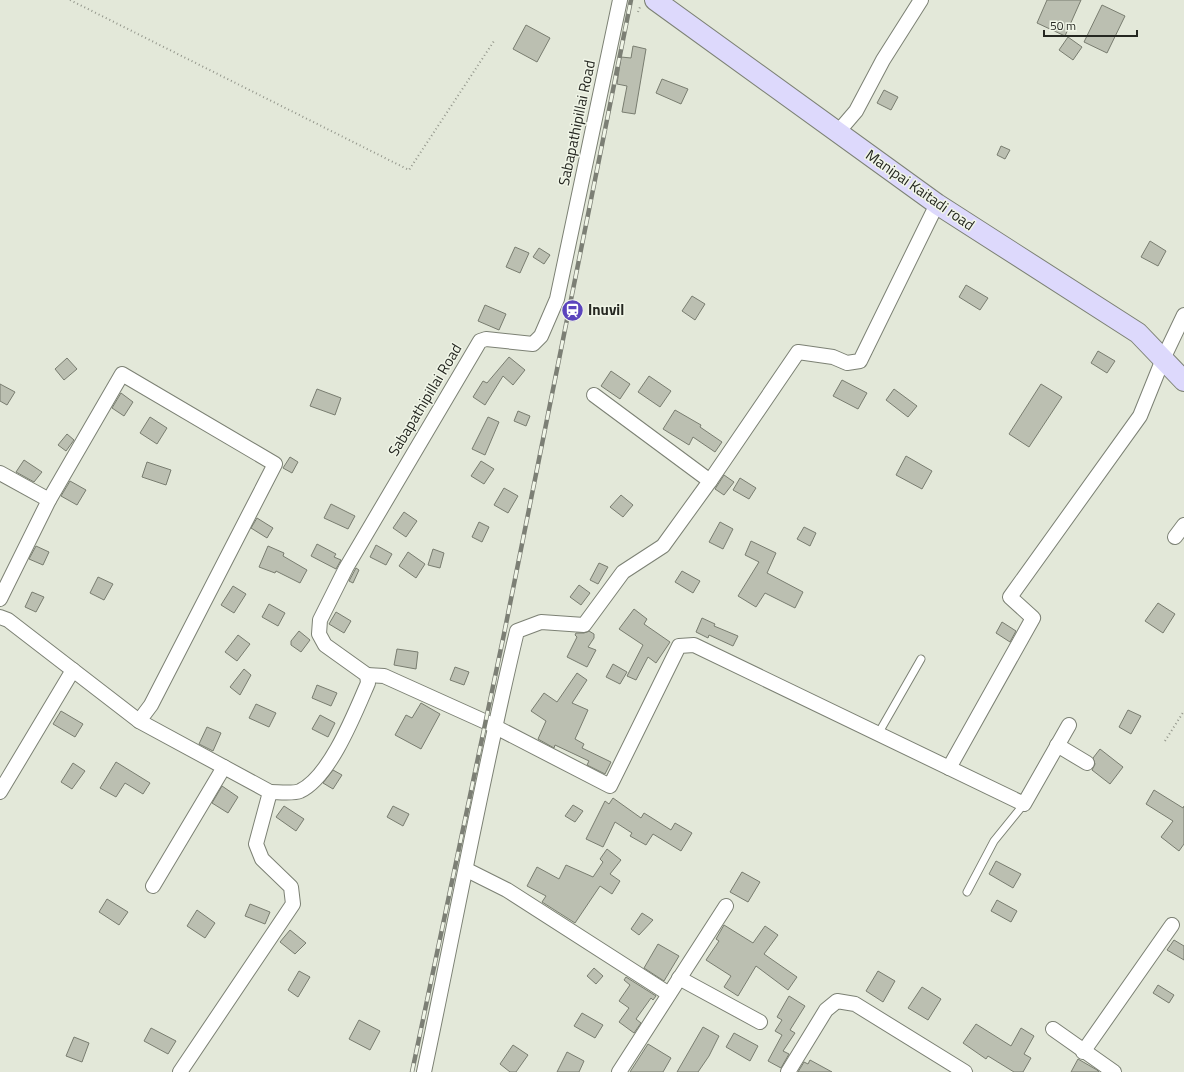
<svg xmlns="http://www.w3.org/2000/svg" width="1184" height="1072" font-family="'Titillium Web',sans-serif">
	<style>
		.building { fill: #bbbfb1; stroke: #797d70 }
		.lines { fill: none; stroke-linecap: round; stroke-linejoin: round }
		.service-casing { stroke: #7c8174; stroke-width: 9 }
		.minor-casing { stroke: #7c8174; stroke-width: 16 }
		.secondary-casing { stroke: #7c8174; stroke-width: 22 }
		.path { stroke: #93968b; stroke-width: 2; stroke-dasharray: 1 3; stroke-linecap: butt }
		.service { stroke: #fff; stroke-width: 7 }
		.minor { stroke: #fff; stroke-width: 14 }
		.secondary { stroke: #ddd9fc; stroke-width: 20 }
		.rail-casing { stroke: #7c7f75; stroke-width: 4.5 }
		.rail { stroke: #f0f5e7; stroke-width: 3; stroke-dasharray: 9; stroke-linecap: butt }
		.labels { text-anchor: middle; stroke-width: 3; stroke-linejoin: round; paint-order: stroke }
		.street-label { font-size: 15px; fill: #252721; stroke: #f0f5e7 }
		.poi-label { font-size: 15px; font-weight: bold; fill: #252721; stroke: #f0f5e7; text-anchor: start }
	</style>
	<rect width="100%" height="100%" fill="#e3e8d9"/>
	<g class="building">
		<polygon points="1047,0 1081,0 1065,36 1037,23"/>
		<polygon points="1102,5 1125,16 1107,53 1084,42"/>
		<polygon points="526,25 550,38 537,62 513,49"/>
		<polygon points="1068,37 1082,47 1073,60 1059,50"/>
		<polygon points="633,46 646,49 635,114 622,112 627,86 617,84 621,57 631,58"/>
		<polygon points="662,79 688,89 681,104 656,93"/>
		<polygon points="884,90 898,97 891,110 877,103"/>
		<polygon points="1001,146 1010,150 1005,159 997,155"/>
		<polygon points="1150,241 1166,251 1158,266 1141,257"/>
		<polygon points="515,247 529,253 520,273 506,267"/>
		<polygon points="539,248 550,255 544,264 533,257"/>
		<polygon points="966,285 988,298 980,310 959,297"/>
		<polygon points="692,296 705,304 695,320 682,311"/>
		<polygon points="485,305 506,314 499,330 478,321"/>
		<polygon points="1098,351 1115,361 1107,373 1091,363"/>
		<polygon points="509,357 525,370 513,385 503,376 485,405 473,397 483,381 487,383"/>
		<polygon points="67,358 77,369 64,380 55,369"/>
		<polygon points="611,371 630,384 620,399 601,386"/>
		<polygon points="649,376 671,391 660,407 638,392"/>
		<polygon points="842,380 867,393 858,409 833,396"/>
		<polygon points="0,384 15,392 7,405 0,401"/>
		<polygon points="1041,384 1062,397 1029,447 1009,434"/>
		<polygon points="317,389 341,398 335,415 310,406"/>
		<polygon points="894,389 917,406 908,417 886,400"/>
		<polygon points="121,393 133,402 124,416 112,408"/>
		<polygon points="675,410 701,425 700,427 722,442 715,452 693,437 689,445 663,429"/>
		<polygon points="518,411 530,416 526,426 514,421"/>
		<polygon points="150,417 167,428 157,444 140,433"/>
		<polygon points="488,417 499,422 485,455 472,449"/>
		<polygon points="67,434 74,440 66,451 58,445"/>
		<polygon points="906,456 932,471 922,489 896,475"/>
		<polygon points="290,457 298,462 292,473 283,468"/>
		<polygon points="24,460 42,472 34,482 16,472"/>
		<polygon points="481,461 494,469 484,484 471,476"/>
		<polygon points="147,462 171,470 166,485 142,477"/>
		<polygon points="724,475 734,482 724,495 715,489"/>
		<polygon points="740,478 756,488 749,499 733,490"/>
		<polygon points="70,481 86,490 77,505 61,496"/>
		<polygon points="504,488 518,496 508,513 494,505"/>
		<polygon points="621,495 633,505 623,517 610,507"/>
		<polygon points="331,504 355,516 348,529 324,518"/>
		<polygon points="404,512 417,521 406,537 393,528"/>
		<polygon points="257,518 273,528 267,538 251,528"/>
		<polygon points="479,522 489,527 482,542 472,537"/>
		<polygon points="720,522 733,529 723,549 709,542"/>
		<polygon points="804,527 816,533 810,546 797,539"/>
		<polygon points="751,541 776,553 767,573 803,592 795,608 765,593 756,607 738,596 759,562 745,555"/>
		<polygon points="317,544 336,554 334,557 341,560 336,569 311,556"/>
		<polygon points="376,545 392,554 386,565 370,557"/>
		<polygon points="36,546 49,552 43,565 29,559"/>
		<polygon points="268,546 284,553 283,556 307,570 300,583 276,571 275,573 259,567"/>
		<polygon points="433,549 444,553 440,568 428,565"/>
		<polygon points="408,552 425,564 416,578 399,566"/>
		<polygon points="599,563 608,567 598,584 590,580"/>
		<polygon points="356,568 359,570 353,583 349,581"/>
		<polygon points="682,571 700,581 693,593 675,582"/>
		<polygon points="98,577 113,584 104,600 90,593"/>
		<polygon points="579,585 590,593 581,605 570,597"/>
		<polygon points="233,586 246,594 234,613 221,605"/>
		<polygon points="32,592 44,597 36,612 25,607"/>
		<polygon points="1158,603 1175,614 1163,633 1145,621"/>
		<polygon points="269,604 285,613 278,626 262,617"/>
		<polygon points="634,609 647,619 644,624 670,642 656,663 648,657 636,680 627,676 643,645 619,629"/>
		<polygon points="336,612 351,621 344,633 329,624"/>
		<polygon points="702,618 715,624 714,626 738,636 733,646 709,635 708,638 696,632"/>
		<polygon points="1002,622 1016,631 1010,642 996,633"/>
		<polygon points="299,631 310,640 301,652 291,645 291,641"/>
		<polygon points="589,631 594,634 594,638 588,647 596,650 587,667 567,657 577,637 575,635 576,633 584,633"/>
		<polygon points="238,635 250,644 237,661 225,652"/>
		<polygon points="397,649 418,652 416,669 394,665"/>
		<polygon points="613,664 627,672 620,684 606,677"/>
		<polygon points="455,667 469,672 464,685 450,680"/>
		<polygon points="244,669 251,675 240,695 230,687"/>
		<polygon points="577,673 587,680 572,703 588,710 575,739 584,744 582,748 611,762 605,774 587,765 589,761 555,745 554,748 538,739 546,721 531,711 544,693 557,702"/>
		<polygon points="317,685 337,693 331,706 312,698"/>
		<polygon points="421,703 440,714 421,749 395,735 406,715 412,718"/>
		<polygon points="256,704 276,713 269,727 249,718"/>
		<polygon points="1128,710 1141,716 1131,734 1119,727"/>
		<polygon points="61,711 83,724 75,737 53,724"/>
		<polygon points="320,715 335,723 328,737 312,729"/>
		<polygon points="207,727 221,733 213,751 199,744"/>
		<polygon points="1100,749 1123,767 1110,784 1092,770 1095,764 1093,758"/>
		<polygon points="116,762 150,783 143,794 125,783 116,797 100,788"/>
		<polygon points="73,763 85,771 72,789 61,782"/>
		<polygon points="333,770 342,775 333,789 323,783"/>
		<polygon points="222,786 238,797 228,813 212,803"/>
		<polygon points="1154,790 1183,808 1184,806 1184,844 1179,851 1161,837 1173,821 1146,804"/>
		<polygon points="613,798 641,818 644,813 671,830 675,823 692,833 681,851 653,834 646,845 630,836 632,833 615,822 603,847 586,839 605,801 609,804"/>
		<polygon points="573,805 583,811 575,822 565,816"/>
		<polygon points="284,806 304,819 296,831 276,817"/>
		<polygon points="393,806 409,814 403,826 387,817"/>
		<polygon points="607,849 621,860 610,874 620,881 612,894 600,886 575,923 542,902 546,896 527,886 537,867 559,879 566,865 593,877 603,862 600,859"/>
		<polygon points="996,861 1021,874 1013,888 989,874"/>
		<polygon points="742,872 760,882 748,902 730,892"/>
		<polygon points="107,899 128,912 119,925 99,912"/>
		<polygon points="997,900 1017,911 1011,922 991,911"/>
		<polygon points="250,904 270,912 265,924 245,916"/>
		<polygon points="197,910 215,923 205,938 187,926"/>
		<polygon points="642,913 653,920 639,935 631,929"/>
		<polygon points="724,925 753,943 765,926 778,935 764,954 797,977 788,990 756,966 738,996 724,987 731,976 706,960 719,941 716,939"/>
		<polygon points="290,930 306,943 295,954 280,942"/>
		<polygon points="1174,940 1184,946 1184,960 1167,950"/>
		<polygon points="658,944 679,956 664,981 644,968"/>
		<polygon points="594,968 603,976 596,984 587,976"/>
		<polygon points="299,971 310,977 298,997 288,990"/>
		<polygon points="878,971 895,981 883,1002 866,991"/>
		<polygon points="626,977 656,996 653,1000 651,998 636,1019 641,1023 634,1033 619,1022 629,1008 619,1001 630,985 624,980"/>
		<polygon points="1158,985 1174,995 1169,1003 1153,993"/>
		<polygon points="922,987 941,999 928,1020 908,1008"/>
		<polygon points="789,996 805,1006 790,1030 795,1033 783,1051 789,1054 781,1068 768,1061 782,1035 775,1031 782,1020 777,1017"/>
		<polygon points="582,1013 603,1025 595,1038 574,1026"/>
		<polygon points="359,1020 380,1031 370,1050 349,1039"/>
		<polygon points="976,1024 1011,1046 1021,1028 1034,1036 1024,1054 1031,1058 1023,1072 1014,1072 988,1056 986,1059 963,1043"/>
		<polygon points="703,1027 719,1036 709,1056 698,1072 677,1072"/>
		<polygon points="151,1028 176,1041 168,1054 144,1041"/>
		<polygon points="734,1033 758,1046 750,1061 726,1047"/>
		<polygon points="74,1037 89,1043 82,1062 66,1056"/>
		<polygon points="648,1044 671,1058 663,1072 630,1072"/>
		<polygon points="513,1045 528,1055 516,1072 510,1072 500,1064"/>
		<polygon points="567,1052 584,1061 579,1072 557,1072"/>
		<polygon points="1078,1059 1097,1070 1099,1072 1071,1072"/>
		<polygon points="810,1060 832,1072 798,1072 804,1062 808,1064"/>
	</g>
	<g class="lines">
		<defs>
			<g id="service">
				<polyline points="878,734 921,659"/>
				<polyline points="967,892 994,841 1024,804"/>
			</g>
			<g id="minor">
				<polyline points="838,132 856,111 883,60 921,0"/>
				<polyline points="594,395 710,481"/>
				<polyline points="0,473 49,500 0,599"/>
				<polyline points="49,500 122,374 275,464 151,705 139,721"/>
				<polyline points="1175,537 1184,525"/>
				<polyline points="0,617 8,620 139,721 270,792 256,844 262,859 291,887 293,904 180,1072"/>
				<polyline points="367,675 384,676 486,722 610,786 679,646 694,645 1024,804 1069,725"/>
				<polyline points="1057,745 1087,763"/>
				<polyline points="949,768 1033,618 1010,597 1140,416 1163,359 1184,315"/>
				<polyline points="0,792 73,670"/>
				<path d="M270 792C278 792 293 794 300 791 330 777 355 713 368 683L367 675 325 645 319 634 320 620 346 568 480 341 486 339 533 344 541 336 557 299 620 0"/>
				<polyline points="467,870 507,890 669,994"/>
				<polyline points="153,886 224,767"/>
				<polyline points="679,978 760,1022"/>
				<polyline points="1053,1029 1114,1072"/>
				<polyline points="1083,1052 1172,925"/>
				<path d="M424 1072C455 925 482 777 517 631L541 622 584 625 623 572 663 546 710 481 798 352 833 357 847 363 860 361 937 204"/>
				<polyline points="619,1072 726,906"/>
				<polyline points="788,1072 826,1010 837,1001 855,1004 965,1072"/>
			</g>
			<polyline id="secondary" points="655,0 937,204 1138,333 1184,381"/>
		</defs>
		<use href="#service" class="service-casing"/>
		<use href="#minor" class="minor-casing"/>
		<use href="#secondary" class="secondary-casing"/>
		<g class="path">
			<polyline points="70,0 409,170 494,41"/>
			<polyline points="638,12 640,7"/>
			<polyline points="1165,741 1184,711"/>
		</g>
		<use href="#service" class="service"/>
		<use href="#minor" class="minor"/>
		<use href="#secondary" class="secondary"/>
		<defs>
			<polyline id="rail" points="412,1072 504,634 631,0"/>
		</defs>
		<use href="#rail" class="rail-casing"/>
		<use href="#rail" class="rail"/>
	</g>
	<defs>
		<symbol id="station-disc" viewBox="-11 -11 22 22"><circle r="9.5" fill="#5b44bd" stroke="#f0f5e7"/><path d="M-3-6H3Q5-6 5-4V2Q5 4 3 4L4.5 6H3L1.5 4h-3L-3 6H-4.5L-3 4Q-5 4-5 2V-4Q-5-6-3-6ZM-3.5-4v3h7v-3ZM-3.5 1v1.5H-2V1ZM2 1v1.5H3.5V1Z" fill="#fff"/></symbol>
	</defs>
	<g fill-rule="evenodd">
		<use href="#station-disc" x="560" y="298" width="25" height="25"/>
	</g>
	<g class="labels">
		<g class="street-label">
			<text transform="translate(577 123) rotate(-78)" y="5">Sabapathipillai Road</text>
			<text transform="translate(920 190) rotate(35)" y="5">Manipai Kaitadi road</text>
			<text transform="translate(425 400) rotate(-59)" y="5">Sabapathipillai Road</text>
		</g>
		<g class="poi-label">
			<text x="588" y="315">Inuvil</text>
		</g>
	</g>
	<path d="M1044 30v6h93v-6" fill="none" stroke="#252721" stroke-width="2"/>
	<text x="1050" y="30" font-size="12" fill="#252721" stroke="#f0f5e7" stroke-width="3" paint-order="stroke">50 m</text>
</svg>
